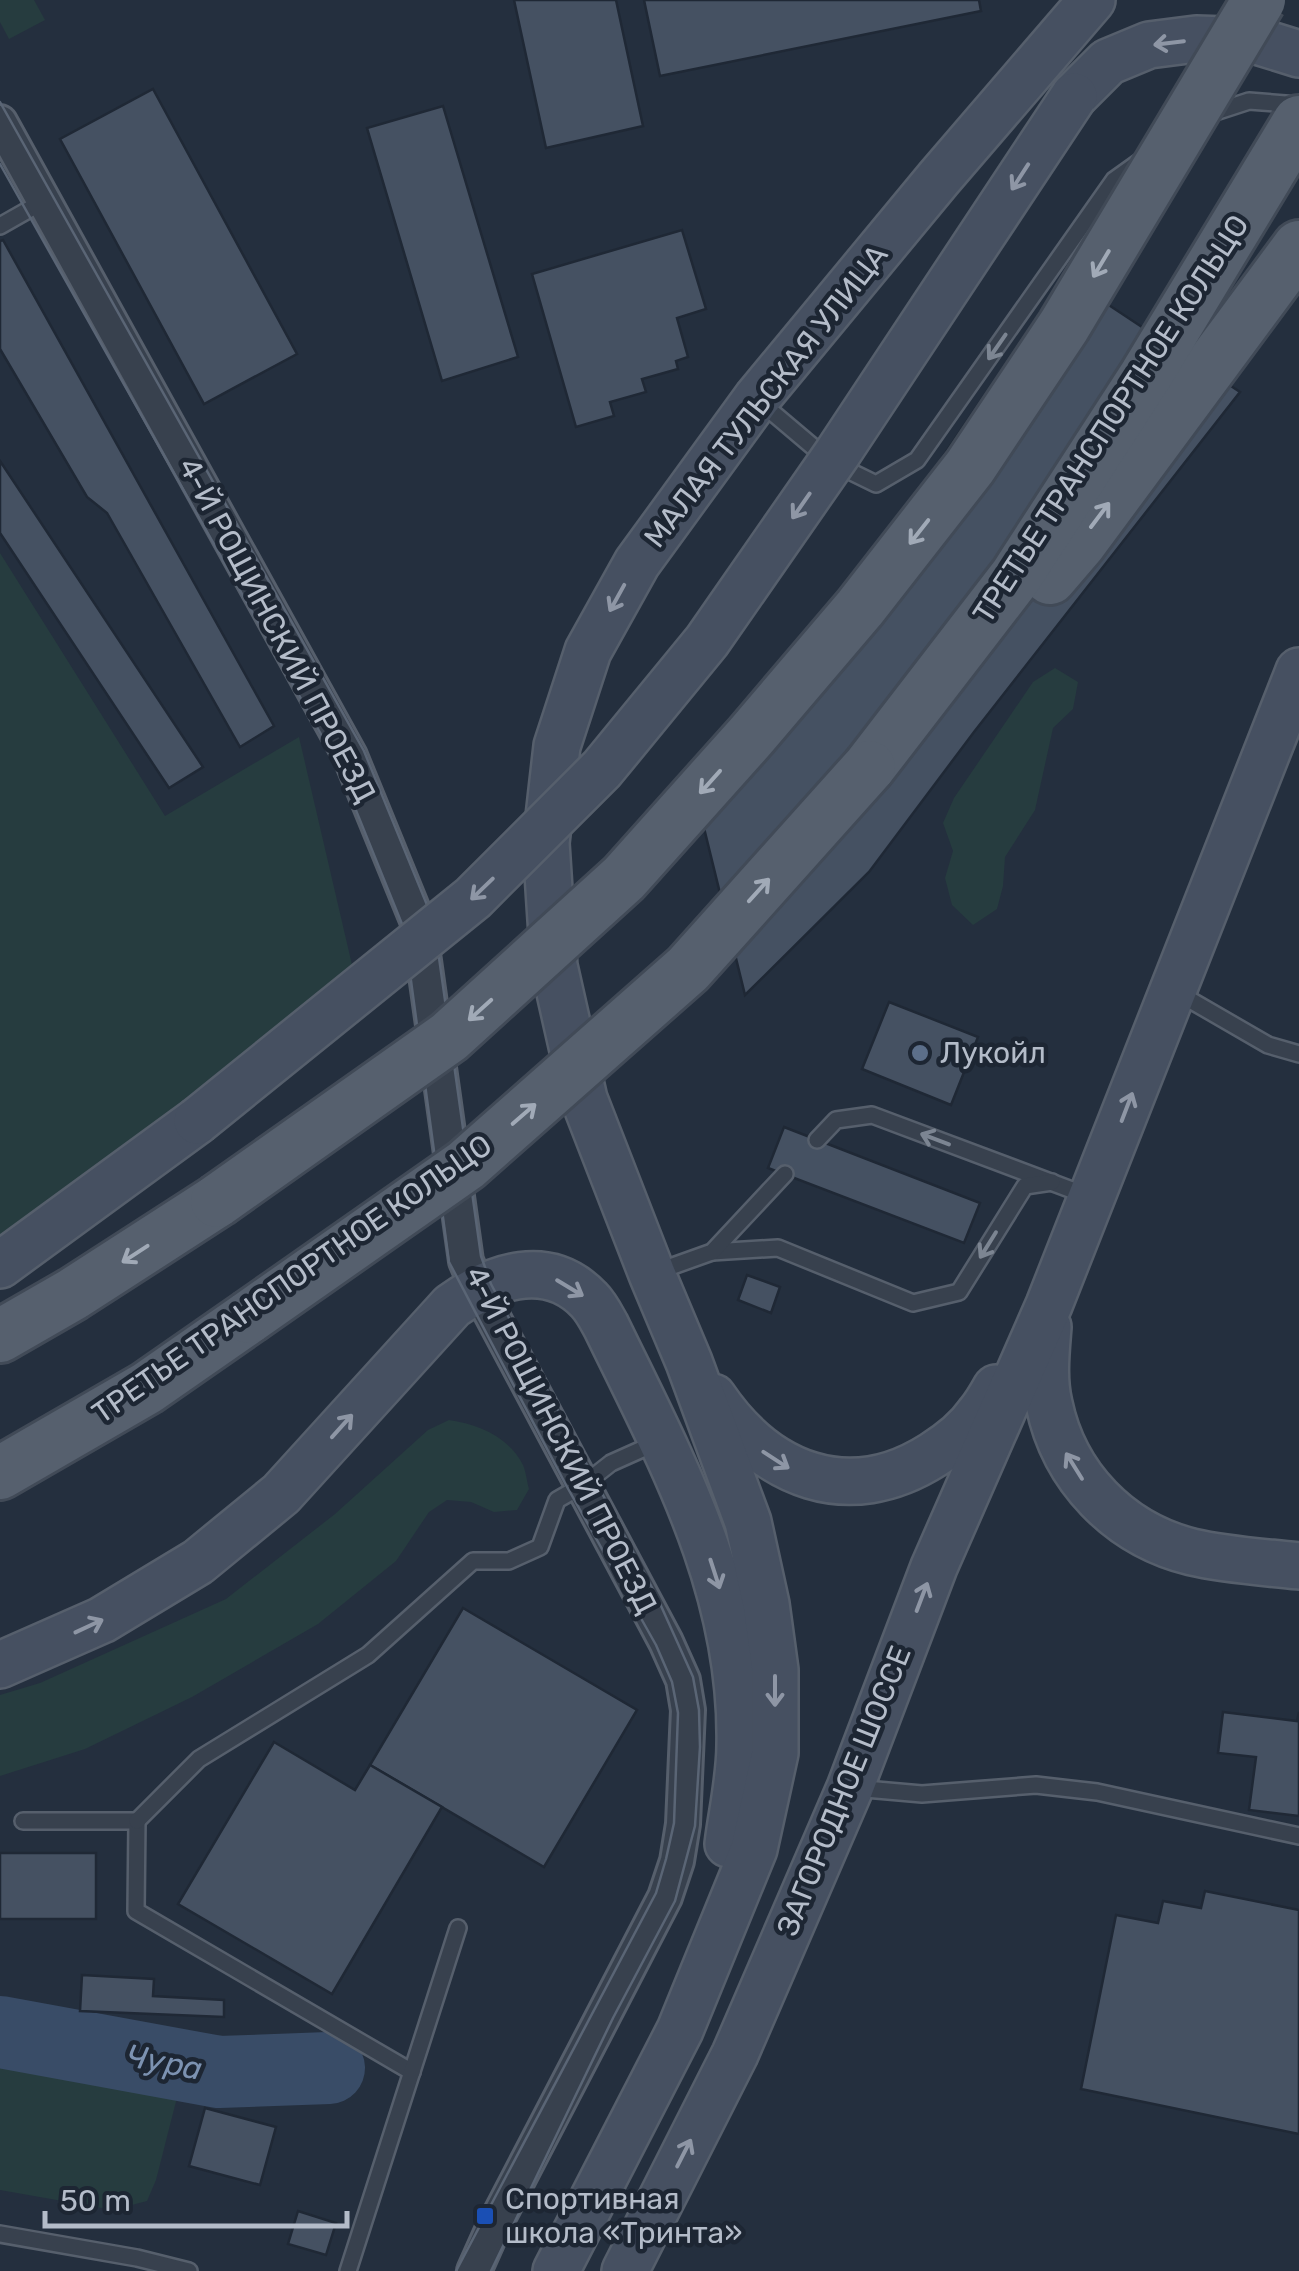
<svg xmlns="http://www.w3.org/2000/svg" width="1299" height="2271" font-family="Rubik,sans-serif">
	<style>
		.green { fill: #263c3f }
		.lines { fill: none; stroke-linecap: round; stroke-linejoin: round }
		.river { stroke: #394c67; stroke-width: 72 }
		.building { fill: #455162; stroke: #1f2835; stroke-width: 2.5 }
		.lane-casing { stroke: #565f6c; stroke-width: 20 }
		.street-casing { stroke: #565f6c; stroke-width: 38 }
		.secondary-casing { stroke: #565f6c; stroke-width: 50 }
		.primary-casing { stroke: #414a57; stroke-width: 58 }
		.lane { stroke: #38414e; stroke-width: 15 }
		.street { stroke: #38414e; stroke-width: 32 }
		.secondary { stroke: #465061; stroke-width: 45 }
		.primary { stroke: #56606e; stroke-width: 52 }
		.tram { stroke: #5a6575; stroke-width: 2.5 }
		.secondary-bridge-casing { stroke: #565f6c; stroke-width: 50; stroke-linecap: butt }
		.primary-bridge-casing { stroke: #414a57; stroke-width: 58; stroke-linecap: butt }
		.secondary-bridge { stroke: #465061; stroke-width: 45 }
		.primary-bridge { stroke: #56606e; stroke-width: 52 }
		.oneway { stroke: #8e96a5 }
		.oneway2 { stroke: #a1aab7 }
		.oneway3 { stroke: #7c8592 }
		.service-dot { fill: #5c6f8a; stroke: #1d2633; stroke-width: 4 }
		.transit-dot { fill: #1a4fb4; stroke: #1d2633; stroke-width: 4 }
		.labels { text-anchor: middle; stroke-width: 9; stroke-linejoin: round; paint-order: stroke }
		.street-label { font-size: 30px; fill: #b4bcc9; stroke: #1d2633 }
		.poi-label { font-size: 30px; fill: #b4bcc9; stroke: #1d2633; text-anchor: start }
		.water-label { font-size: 32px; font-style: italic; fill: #7c92b1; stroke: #1d2633 }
	</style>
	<rect width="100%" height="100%" fill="#242f3e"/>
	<g class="green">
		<polygon points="0,0 34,0 45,20 9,39 0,22"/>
		<polygon points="0,553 165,816 299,737 353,969 215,1085 0,1237"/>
		<polygon points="1055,668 1078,682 1073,709 1053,728 1035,810 1005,857 1003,886 997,909 973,925 952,905 945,878 953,851 943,823 954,798 1033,682"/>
		<path d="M449 1420C478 1424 509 1437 523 1465 526 1472 527 1482 529 1489L517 1510 494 1512 471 1502 447 1500 429 1512 396 1561 318 1624 192 1697 85 1749 0 1776V1695L40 1683 226 1599 335 1514 428 1430Z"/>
		<polygon points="0,2023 171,2051 184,2070 156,2180 147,2201 124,2207 102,2208 0,2190"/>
	</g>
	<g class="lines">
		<polyline class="river" points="0,2032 219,2072 329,2068"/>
	</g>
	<g class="building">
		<polygon points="514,0 616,0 643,126 546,148"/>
		<polygon points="644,0 979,0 981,11 660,76"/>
		<polygon points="153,89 297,354 204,404 60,139"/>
		<polygon points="443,106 518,357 442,381 367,128"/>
		<polygon points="682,230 706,309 677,318 688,357 676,361 678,369 642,379 646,392 610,402 614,416 576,427 532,274"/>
		<polygon points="3,240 274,726 240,747 107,513 87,497 0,349 0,241"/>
		<polygon points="1065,276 1240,392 974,732 869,872 745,995 690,771 869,566"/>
		<polygon points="0,461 203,767 169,788 0,533"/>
		<polygon points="889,1002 978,1037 951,1105 862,1069"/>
		<polygon points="784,1127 980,1203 964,1243 768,1168"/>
		<polygon points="747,1275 780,1287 771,1313 738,1300"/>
		<polygon points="463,1608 637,1710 544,1867 370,1765"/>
		<polygon points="1223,1712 1297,1721 1299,1712 1299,1816 1249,1810 1256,1757 1218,1753"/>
		<polygon points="274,1742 355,1790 370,1765 442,1807 332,1994 178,1904"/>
		<rect x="0" y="1853" width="96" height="66"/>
		<polygon points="1205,1891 1299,1910 1299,2134 1081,2089 1116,1915 1158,1923 1163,1901 1201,1908"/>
		<polygon points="82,1975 154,1979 153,1996 224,2000 224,2017 80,2011"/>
		<polygon points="205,2108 276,2127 260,2185 189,2166"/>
		<polygon points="298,2211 336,2223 326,2255 288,2244"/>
	</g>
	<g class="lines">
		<defs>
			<g id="lane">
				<polyline points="1206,115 1249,101 1299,105"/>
				<polyline points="0,226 44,201"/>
				<polyline points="760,402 831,462 876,484 917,460 1114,180 1142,160"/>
				<polyline points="1178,993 1268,1045 1299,1054"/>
				<polyline points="817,1140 836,1120 872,1115 1088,1196"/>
				<polyline points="712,1252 778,1248 913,1303 959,1292 1025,1186 1052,1182"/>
				<polyline points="656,1272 712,1252 785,1174"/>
				<polyline points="854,1788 922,1794 1036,1785 1097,1792 1299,1836"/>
				<polyline points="23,1821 137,1821 136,1911 412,2072"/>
				<polyline points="137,1821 199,1759 368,1655 473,1561 509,1561 540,1547 557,1500 583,1485 611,1463 658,1442"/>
				<polyline points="0,2234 137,2258 189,2271"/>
				<polyline points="348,2271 458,1928"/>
			</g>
			<polyline id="street" points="0,122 350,756 419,925 466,1261 478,1289 666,1642 683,1680 688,1710 683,1824 677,1861 665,1897 495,2224 474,2271"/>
			<g id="secondary">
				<polyline points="1074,96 1108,62 1149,45 1196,39 1257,41 1299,54"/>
				<polyline points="0,1265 197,1121"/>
				<path d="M1048 1327C1046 1352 1043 1379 1049 1404 1064 1477 1119 1534 1192 1552 1226 1560 1263 1562 1299 1566"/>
				<path d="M713 1397C766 1475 848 1509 933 1455 949 1445 968 1430 979 1414 986 1406 991 1397 996 1388"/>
				<path d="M0 1665 102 1620 198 1562 281 1494 452 1306C494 1276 548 1257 589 1300 596 1307 601 1317 606 1326 672 1462 743 1589 740 1745 740 1778 732 1812 728 1844"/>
				<polyline points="556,2271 680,2030 754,1849 775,1753 775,1670 766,1604 748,1522 689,1362 652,1274 584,1099 554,966 546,843 557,746 588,651 637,563 757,398 939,178 1092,0"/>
				<polyline points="625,2271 735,2054 850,1788 934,1567 1049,1305 1299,671"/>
			</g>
			<g id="primary">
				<polyline points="1050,578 1080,543 1299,247"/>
				<polyline points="869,767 1016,576 1146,375 1299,122"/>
				<polyline points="0,1336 73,1294 217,1201"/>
				<polyline points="0,1473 147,1388 249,1317"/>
			</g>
		</defs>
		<use href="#lane" class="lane-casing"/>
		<use href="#street" class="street-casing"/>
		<use href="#secondary" class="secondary-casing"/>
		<use href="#primary" class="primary-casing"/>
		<use href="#lane" class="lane"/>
		<use href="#street" class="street"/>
		<use href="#secondary" class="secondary"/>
		<use href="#primary" class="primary"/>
		<g class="tram">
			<polyline points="0,102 364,751 434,922 481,1256 491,1284 657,1597 693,1677 699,1710 700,1747 695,1826 675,1901 613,2018 491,2271"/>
			<polyline points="0,164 336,761 404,929 449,1262 566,1485 656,1645 672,1682 678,1713 674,1823 666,1859 656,1893 456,2271"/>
		</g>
		<defs>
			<polyline id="secondary-bridge" points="197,1121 473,898 602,769 707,641 837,454 1074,96"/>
			<g id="primary-bridge">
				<polyline points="217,1201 449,1037 624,878 751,736 860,608 970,467 1064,326 1259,0"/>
				<polyline points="249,1317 466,1165 688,969 869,767"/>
			</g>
		</defs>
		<use href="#secondary-bridge" class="secondary-bridge-casing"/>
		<use href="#primary-bridge" class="primary-bridge-casing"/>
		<use href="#secondary-bridge" class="secondary-bridge"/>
		<use href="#primary-bridge" class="primary-bridge"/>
	</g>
	<defs><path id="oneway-shaft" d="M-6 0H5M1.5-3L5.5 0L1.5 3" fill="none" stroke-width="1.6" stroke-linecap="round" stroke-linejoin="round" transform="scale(2.5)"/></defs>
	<g class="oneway">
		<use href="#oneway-shaft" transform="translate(1169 43) rotate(173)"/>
		<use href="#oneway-shaft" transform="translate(1020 177) rotate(123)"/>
		<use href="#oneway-shaft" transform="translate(801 506) rotate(125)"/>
		<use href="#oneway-shaft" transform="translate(617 598) rotate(119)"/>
		<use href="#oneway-shaft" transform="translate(482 889) rotate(136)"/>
		<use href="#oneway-shaft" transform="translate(1127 1107) rotate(-69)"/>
		<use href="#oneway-shaft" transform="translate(570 1288) rotate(31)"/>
		<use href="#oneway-shaft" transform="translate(342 1426) rotate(-48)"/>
		<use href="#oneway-shaft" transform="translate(776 1460) rotate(33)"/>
		<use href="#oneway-shaft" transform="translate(1074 1466) rotate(-122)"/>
		<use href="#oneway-shaft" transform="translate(715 1574) rotate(72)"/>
		<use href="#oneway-shaft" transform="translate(922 1597) rotate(-69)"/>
		<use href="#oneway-shaft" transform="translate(89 1626) rotate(-25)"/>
		<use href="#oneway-shaft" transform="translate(775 1691) rotate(90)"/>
		<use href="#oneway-shaft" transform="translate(684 2153) rotate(-63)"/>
	</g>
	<g class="oneway2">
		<use href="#oneway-shaft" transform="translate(1101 264) rotate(121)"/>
		<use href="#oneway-shaft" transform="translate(1100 515) rotate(-53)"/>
		<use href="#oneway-shaft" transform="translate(919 532) rotate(128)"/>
		<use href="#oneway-shaft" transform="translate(710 782) rotate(132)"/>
		<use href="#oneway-shaft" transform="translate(759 890) rotate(-48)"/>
		<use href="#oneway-shaft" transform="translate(480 1010) rotate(138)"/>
		<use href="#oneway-shaft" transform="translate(524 1114) rotate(-41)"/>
		<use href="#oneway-shaft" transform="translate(135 1254) rotate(147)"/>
	</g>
	<g class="oneway3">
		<use href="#oneway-shaft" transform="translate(997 347) rotate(125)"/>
		<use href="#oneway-shaft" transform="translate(935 1139) rotate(-159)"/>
		<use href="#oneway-shaft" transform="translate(988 1245) rotate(122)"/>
	</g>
	<circle class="service-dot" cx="920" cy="1053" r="10"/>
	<rect class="transit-dot" x="475" y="2206" width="20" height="20" rx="5"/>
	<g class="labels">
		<g class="street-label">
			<text transform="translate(766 396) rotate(-52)" y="10">МАЛАЯ ТУЛЬСКАЯ УЛИЦА</text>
			<text transform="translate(1111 419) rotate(-57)" y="10">ТРЕТЬЕ ТРАНСПОРТНОЕ КОЛЬЦО</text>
			<text transform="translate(277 630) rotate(62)" y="10">4-Й РОЩИНСКИЙ ПРОЕЗД</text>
			<text transform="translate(292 1279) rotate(-35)" y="10">ТРЕТЬЕ ТРАНСПОРТНОЕ КОЛЬЦО</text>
			<text transform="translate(561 1440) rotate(63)" y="10">4-Й РОЩИНСКИЙ ПРОЕЗД</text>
			<text transform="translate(844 1791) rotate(-68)" y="10">ЗАГОРОДНОЕ ШОССЕ</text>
		</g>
		<g class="poi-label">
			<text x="940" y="1063">Лукойл</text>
			<text x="505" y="2209">Спортивная<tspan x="505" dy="34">школа «Тринта»</tspan></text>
		</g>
		<g class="water-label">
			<text transform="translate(164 2062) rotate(11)" y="11">Чура</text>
		</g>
	</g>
	<path d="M45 2211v15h302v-15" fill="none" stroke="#b4bcc9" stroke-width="5"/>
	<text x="60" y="2211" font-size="30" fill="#b4bcc9" stroke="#1d2633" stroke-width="8" paint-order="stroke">50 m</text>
</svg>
